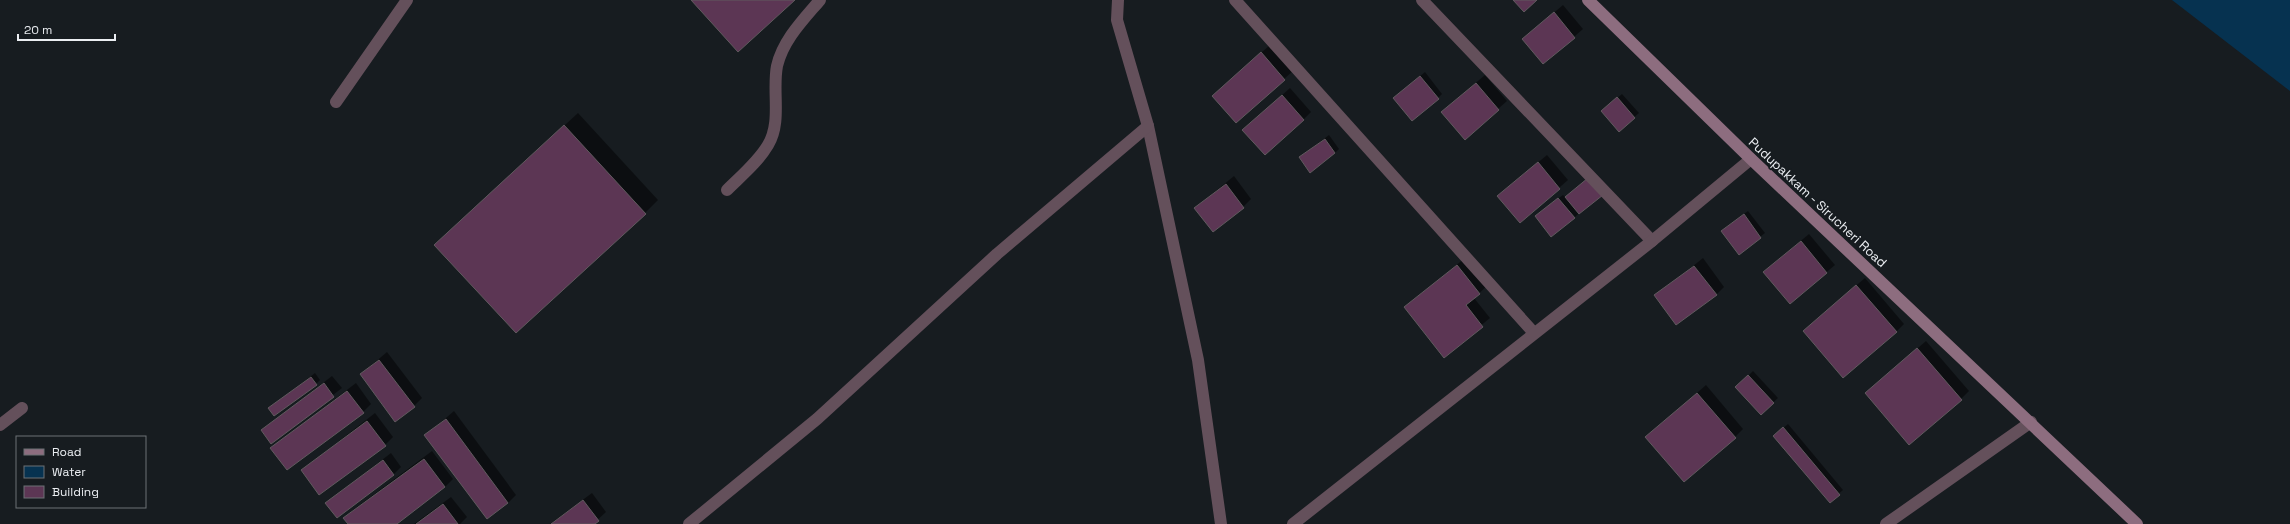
<svg xmlns="http://www.w3.org/2000/svg" width="2290" height="524" font-family="'Space Grotesk',sans-serif">
	<style>
		.water { fill: #063250 }
		.shadow { fill: #0007 }
		.building { fill: #5c3654; stroke: #605a5e }
		.lines { fill: none; stroke-linecap: round; stroke-linejoin: round }
		.lane { stroke: #64505b; stroke-width: 12 }
		.street { stroke: #64505b; stroke-width: 12 }
		.secondary { stroke: #8d6d7f; stroke-width: 12 }
		.labels { text-anchor: middle; stroke-width: 3.5; stroke-linejoin: round; paint-order: stroke }
		.street-label { font-size: 13px; fill: #ebeef2; stroke: #171c20 }
	</style>
	<rect width="100%" height="100%" fill="#171c20"/>
	<polygon class="water" points="2172,0 2290,0 2290,91"/>
	<g class="shadow">
		<polygon points="1563,5 1583,29 1544,63 1532,31"/>
		<polygon points="1270,45 1293,71 1236,122 1221,88"/>
		<polygon points="1425,72 1442,94 1438,98 1399,94"/>
		<polygon points="1485,75 1507,101 1465,138 1451,104"/>
		<polygon points="1290,88 1311,112 1303,120 1252,122"/>
		<polygon points="1622,94 1639,113 1619,130 1607,107"/>
		<polygon points="578,113 658,200 645,213 449,232"/>
		<polygon points="1329,135 1339,149 1335,153 1304,154"/>
		<polygon points="1547,155 1568,180 1520,222 1507,188"/>
		<polygon points="1234,176 1251,199 1243,207 1195,208"/>
		<polygon points="1570,194 1579,213 1574,218 1540,212 1563,195 1566,198"/>
		<polygon points="1748,211 1765,233 1739,253 1726,227"/>
		<polygon points="1809,234 1835,265 1790,303 1773,264"/>
		<polygon points="1465,258 1488,285 1474,298 1490,318 1444,356 1405,307"/>
		<polygon points="1703,258 1724,287 1716,295 1656,296"/>
		<polygon points="1865,278 1904,324 1896,332 1812,323"/>
		<polygon points="1926,341 1969,391 1961,399 1866,393"/>
		<polygon points="387,352 422,398 414,406 361,374"/>
		<polygon points="1753,371 1778,398 1761,413 1737,387"/>
		<polygon points="315,373 320,380 316,384 274,405"/>
		<polygon points="332,376 342,388 271,443 262,430"/>
		<polygon points="356,383 371,404 363,412 271,448"/>
		<polygon points="1706,385 1743,429 1735,437 1655,430"/>
		<polygon points="454,411 516,495 508,503 426,435"/>
		<polygon points="375,413 393,437 385,445 302,470"/>
		<polygon points="1788,424 1843,490 1830,501 1779,432"/>
		<polygon points="432,451 453,479 445,487 395,524 349,524 345,518 353,510"/>
		<polygon points="391,453 401,467 393,475 326,503"/>
		<polygon points="592,493 606,512 593,524 550,524"/>
		<polygon points="451,497 467,517 460,524 414,524"/>
	</g>
	<g class="building">
		<polygon points="691,0 795,0 738,52"/>
		<polygon points="1513,0 1537,0 1524,12"/>
		<polygon points="1554,12 1575,38 1543,64 1522,39"/>
		<polygon points="1261,52 1285,80 1236,123 1212,96"/>
		<polygon points="1420,76 1439,99 1412,121 1393,98"/>
		<polygon points="1476,83 1499,110 1465,140 1441,112"/>
		<polygon points="1282,95 1304,120 1265,155 1242,130"/>
		<polygon points="1617,97 1635,118 1619,132 1601,111"/>
		<polygon points="564,125 646,214 516,333 434,245"/>
		<polygon points="1325,139 1335,153 1310,173 1299,157"/>
		<polygon points="1538,162 1560,189 1520,223 1497,196"/>
		<polygon points="1588,178 1603,195 1579,214 1565,197"/>
		<polygon points="1226,184 1244,208 1213,232 1194,208"/>
		<polygon points="1558,198 1575,218 1551,237 1535,216"/>
		<polygon points="1744,214 1761,238 1739,255 1721,231"/>
		<polygon points="1801,241 1827,273 1790,304 1763,272"/>
		<polygon points="1457,265 1480,294 1466,305 1483,327 1444,358 1404,307"/>
		<polygon points="1694,266 1717,295 1676,325 1654,295"/>
		<polygon points="1856,285 1897,332 1843,378 1803,331"/>
		<polygon points="1917,348 1962,400 1909,445 1865,393"/>
		<polygon points="379,360 415,407 395,422 360,374"/>
		<polygon points="1748,375 1774,403 1761,415 1735,387"/>
		<polygon points="311,377 317,385 274,416 268,408"/>
		<polygon points="324,383 334,397 271,444 261,430"/>
		<polygon points="347,391 364,413 287,470 270,448"/>
		<polygon points="1697,393 1736,438 1684,482 1645,437"/>
		<polygon points="446,419 508,503 487,519 424,435"/>
		<polygon points="367,421 386,446 319,495 301,470"/>
		<polygon points="1783,427 1840,495 1830,503 1773,436"/>
		<polygon points="424,459 445,487 397,524 348,524 343,518"/>
		<polygon points="383,460 394,475 337,518 325,503"/>
		<polygon points="583,500 599,521 595,524 551,524"/>
		<polygon points="443,504 458,524 416,524"/>
	</g>
	<g class="lines">
		<g class="lane">
			<polyline points="336,102 407,0"/>
			<path d="M727 190C741 176 758 162 768 145 782 122 772 91 777 66 783 40 803 20 820 0"/>
		</g>
		<g class="street">
			<polyline points="1118,0 1117,20 1148,126 1198,360 1221,524"/>
			<polyline points="1235,0 1534,333"/>
			<polyline points="1422,0 1652,241"/>
			<polyline points="0,425 22,408"/>
			<polyline points="689,524 817,419 997,254 1148,126"/>
			<polyline points="1293,524 1652,241 1751,159"/>
			<polyline points="1886,524 2031,422"/>
		</g>
		<polyline class="secondary" points="1588,0 1751,159 2137,524"/>
	</g>
	<g class="labels">
		<g class="street-label">
			<text transform="translate(1818 202) rotate(43)" y="5">Pudupakkam - Sirucheri Road</text>
		</g>
	</g>
	<rect x="16" y="436" width="130" height="72" fill="#171c20" stroke="#6c7074"/>
	<rect x="24" y="449" width="20" height="6" fill="#8d6d7f" stroke="#6c7074"/>
	<text x="52" y="456" font-size="12" fill="#ebeef2">Road</text>
	<rect x="24" y="466" width="20" height="12" fill="#063250" stroke="#6c7074"/>
	<text x="52" y="476" font-size="12" fill="#ebeef2">Water</text>
	<rect x="24" y="486" width="20" height="12" fill="#5c3654" stroke="#6c7074"/>
	<text x="52" y="496" font-size="12" fill="#ebeef2">Building</text>
	<path d="M18 34v6h97v-6" fill="none" stroke="#ebeef2" stroke-width="2"/>
	<text x="24" y="34" font-size="12" fill="#ebeef2" stroke="#171c20" stroke-width="3" paint-order="stroke">20 m</text>
</svg>
